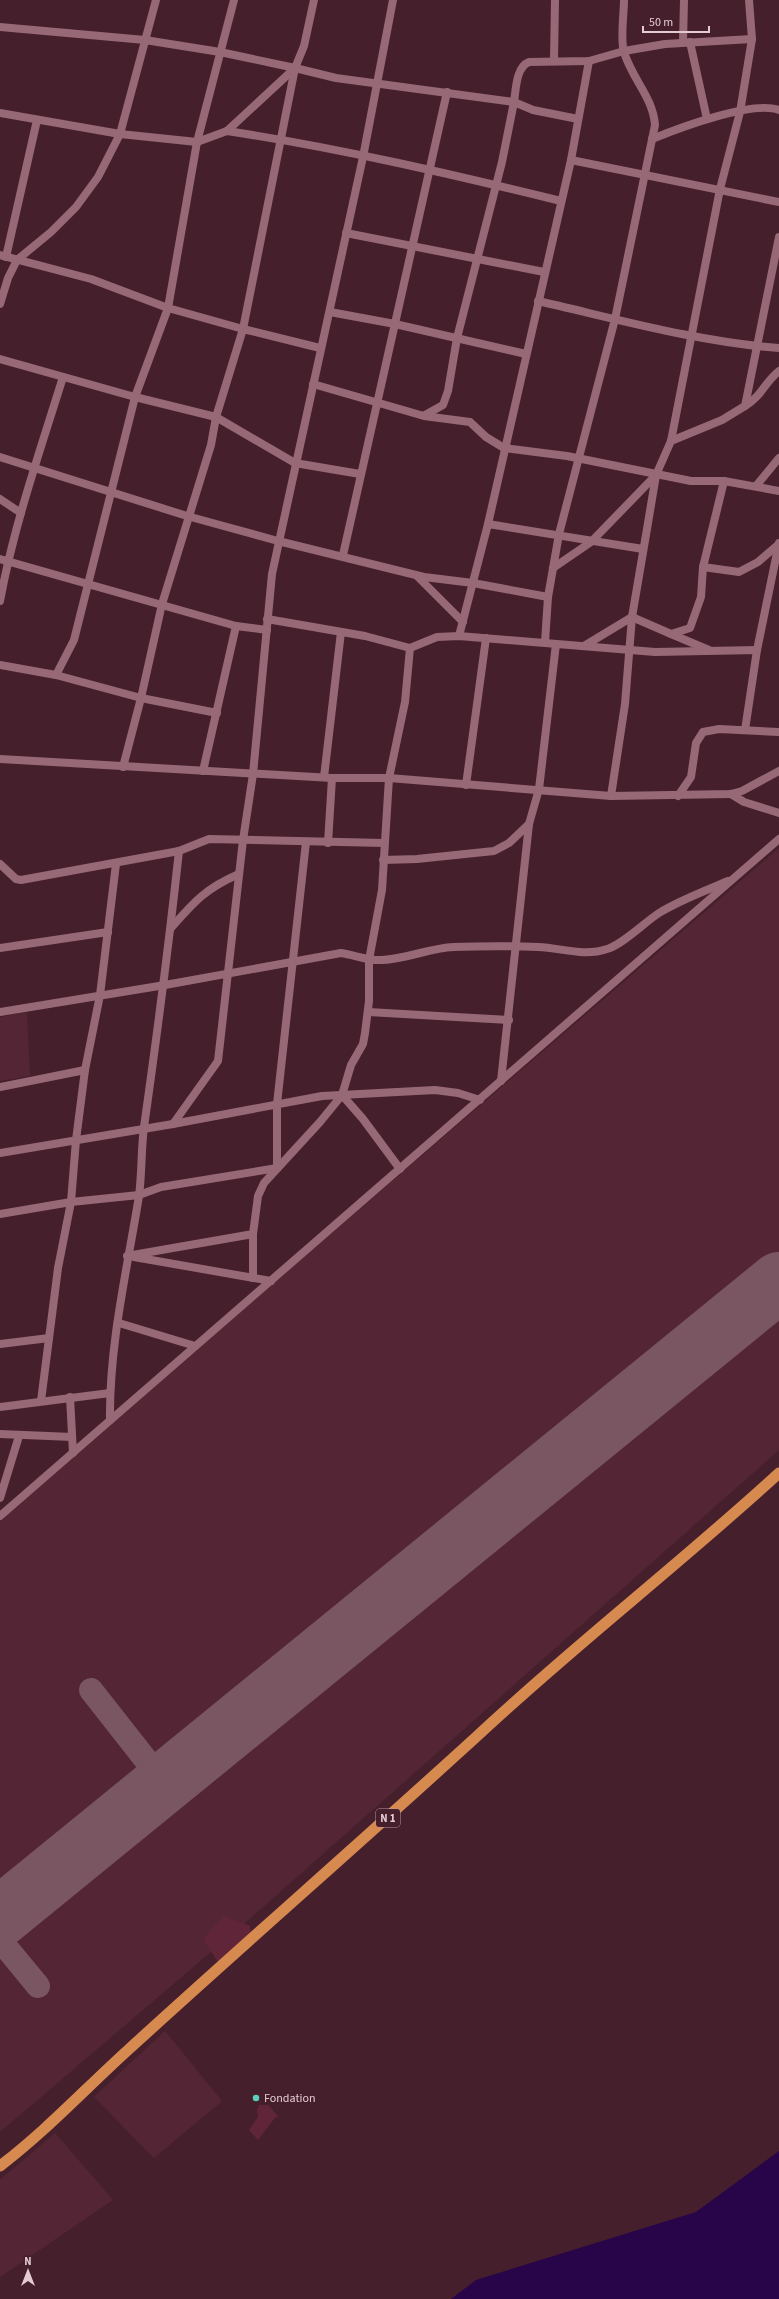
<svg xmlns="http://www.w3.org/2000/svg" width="779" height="2299" font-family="'Source Sans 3',sans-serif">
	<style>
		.built { fill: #542635 }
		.green { fill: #61253a }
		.water { fill: #280549 }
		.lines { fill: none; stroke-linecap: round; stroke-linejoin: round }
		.taxiway { stroke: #795662; stroke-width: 24 }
		.runway { stroke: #795662; stroke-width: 60 }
		.minor { stroke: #976976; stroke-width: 8 }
		.trunk { stroke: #d78a4f; stroke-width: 11 }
		.poi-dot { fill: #5cceba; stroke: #461f2c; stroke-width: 1.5 }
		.labels { text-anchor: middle; stroke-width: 3; stroke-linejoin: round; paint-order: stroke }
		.shield { fill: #461f2c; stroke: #b597a0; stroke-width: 1 }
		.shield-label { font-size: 11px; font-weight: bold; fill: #e4cad1 }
		.poi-label { font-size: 12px; fill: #e4cad1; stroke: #461f2c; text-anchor: start }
	</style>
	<rect width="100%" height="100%" fill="#461f2c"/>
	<g class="built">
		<polygon points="779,848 779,1450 253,1916 0,2132 0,1519"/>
		<polygon points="27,1012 30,1076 0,1081 0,1017"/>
		<polygon points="165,2031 222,2101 154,2158 94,2097"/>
		<polygon points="55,2133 113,2200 0,2277 0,2180"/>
	</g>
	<g class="green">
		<polygon points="224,1916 250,1926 251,1938 218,1962 203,1939"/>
		<polygon points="259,2105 268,2105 278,2116 274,2119 258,2140 249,2130 258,2117 257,2110"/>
	</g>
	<polygon class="water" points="779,2151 779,2299 451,2299 476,2280 696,2212"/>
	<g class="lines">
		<g class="taxiway">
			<polyline points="91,1690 164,1783"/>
			<polyline points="0,1940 38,1986"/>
		</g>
		<polyline class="runway" points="0,1917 779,1282"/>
		<g class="minor">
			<polyline points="0,27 145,40 220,52 295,68"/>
			<polyline points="683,42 684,0"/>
			<polyline points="690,42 707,119"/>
			<polyline points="554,60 555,0"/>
			<path d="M0 113 120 134 197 142 227 131 295 68 336 78 514 102C516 89 516 67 529 62L589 61 624 51 665 44 752 39"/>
			<path d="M227 131C339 148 451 174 561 201"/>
			<path d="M652 139C679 128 753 100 779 110"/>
			<polyline points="571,160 779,202"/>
			<polyline points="346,233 544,272"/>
			<polyline points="0,255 91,279 168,308 243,329 320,348"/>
			<polyline points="6,257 37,120"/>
			<path d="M538 301C617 319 698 342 779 348"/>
			<polyline points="0,304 8,278 17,260 51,232 76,207 98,177 120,134 156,0"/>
			<polyline points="330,312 395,324 526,354"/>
			<polyline points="0,359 135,397 216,417 295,463 360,474"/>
			<polyline points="313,384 424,416 470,422 486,437 504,448 567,456 691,481 724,481 779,491"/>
			<path d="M745 406C763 395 763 384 779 371"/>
			<polyline points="425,415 443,405 448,391 457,338 502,162 514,102 533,110 578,119"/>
			<polyline points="671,441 722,420 745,406 779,237"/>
			<polyline points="0,457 187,516 278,541 424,577 473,583 548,597"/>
			<polyline points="756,486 779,458"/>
			<polyline points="0,499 21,513"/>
			<polyline points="488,524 643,549"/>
			<polyline points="343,555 447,92"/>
			<polyline points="0,559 236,626 267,630"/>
			<polyline points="703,567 739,572 758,562 779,544"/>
			<polyline points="553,568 591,542 656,475"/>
			<polyline points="417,576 463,622"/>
			<path d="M0 601C14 525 40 451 63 377"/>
			<polyline points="267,619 365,636 410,648 437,637 459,636 655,652 757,650 745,730"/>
			<polyline points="671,634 709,650"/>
			<polyline points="459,636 488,524 571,160 589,61"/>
			<path d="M545 642 548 597 559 534 615 319 655 125C653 97 632 79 624 52 620 40 624 14 624 0"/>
			<polyline points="584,646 632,617 671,634 690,628 701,597 703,567 724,481"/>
			<polyline points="757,650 779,543"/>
			<polyline points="0,665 56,675 141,698 217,713"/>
			<polyline points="56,675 74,640 135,397 168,308 197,142 234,0"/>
			<polyline points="0,759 332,778 389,778 611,796 731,794 742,791 779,771"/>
			<polyline points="123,767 141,698 162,604 211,445 216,417 243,329 295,68 304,46 314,0"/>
			<polyline points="203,771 236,626"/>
			<polyline points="324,777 341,632"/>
			<polyline points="466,785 486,638"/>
			<polyline points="731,794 744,802 779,813"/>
			<polyline points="611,796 625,704 632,617 648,523 656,475 671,441 720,189 740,112 752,39 749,0"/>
			<polyline points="678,796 691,777 696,743 703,732 719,729 779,732"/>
			<polyline points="328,843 332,778"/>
			<polyline points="383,860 417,859 494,851 509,843 529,824"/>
			<polyline points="0,864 16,879 21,880 179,851 209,839 384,843"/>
			<path d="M171 928C194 902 206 888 239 874"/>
			<polyline points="0,948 108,932"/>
			<path d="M0 1012 165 985 341 953C355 955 368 961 382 960 407 959 429 948 454 947 481 946 511 946 538 947 562 948 584 957 607 949 622 945 645 922 659 913 680 900 705 891 728 881"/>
			<polyline points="368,1012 509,1020"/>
			<polyline points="501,1081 529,824 539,789 556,644"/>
			<polyline points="0,1087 85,1070"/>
			<polyline points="173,1124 218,1061 243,840 253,774 272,574 363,157 393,0"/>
			<polyline points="0,1153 173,1124 322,1096 435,1090 458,1093 480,1100"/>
			<polyline points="277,1168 277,1104 306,842"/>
			<polyline points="400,1169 363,1119 342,1095 351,1065 363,1044 365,1033 369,1001 369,960 382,890 389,778 405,702 410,648"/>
			<polyline points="0,1214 71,1202 139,1195 161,1187 277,1168"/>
			<polyline points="253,1234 253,1278"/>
			<polyline points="127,1256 253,1234 258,1196 264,1183 320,1122 342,1095"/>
			<polyline points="134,1257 271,1281"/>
			<polyline points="119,1323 195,1346"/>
			<polyline points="0,1344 49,1338"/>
			<polyline points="70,1397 73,1453"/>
			<polyline points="41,1401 58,1268 71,1202 76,1140 85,1070 100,995 116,864"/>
			<polyline points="0,1407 110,1393"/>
			<path d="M110 1420C109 1345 127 1270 139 1196 142 1173 141 1150 144 1127 157 1035 169 943 179 851"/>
			<polyline points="0,1434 72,1437"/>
			<polyline points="0,1498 19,1436"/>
			<polyline points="0,1516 779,839"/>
		</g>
		<path class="trunk" d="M0 2166C46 2131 85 2089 128 2050 243 1945 360 1843 475 1738 573 1646 680 1564 779 1473"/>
	</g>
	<circle class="poi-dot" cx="256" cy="2098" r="4"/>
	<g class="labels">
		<rect class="shield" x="376" y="1809" width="24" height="18" rx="3"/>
		<g class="shield-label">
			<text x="388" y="1822">N 1</text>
		</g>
		<g class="poi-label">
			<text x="264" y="2102">Fondation</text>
		</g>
	</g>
	<g transform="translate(28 2271)" stroke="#461f2c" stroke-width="3" paint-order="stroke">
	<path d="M0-3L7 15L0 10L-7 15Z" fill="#e4cad1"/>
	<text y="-6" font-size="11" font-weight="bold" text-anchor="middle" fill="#e4cad1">N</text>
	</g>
	<path d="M643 26v6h66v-6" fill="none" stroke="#e4cad1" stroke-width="2"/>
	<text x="649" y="26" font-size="12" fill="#e4cad1" stroke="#461f2c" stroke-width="3" paint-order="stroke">50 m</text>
</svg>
